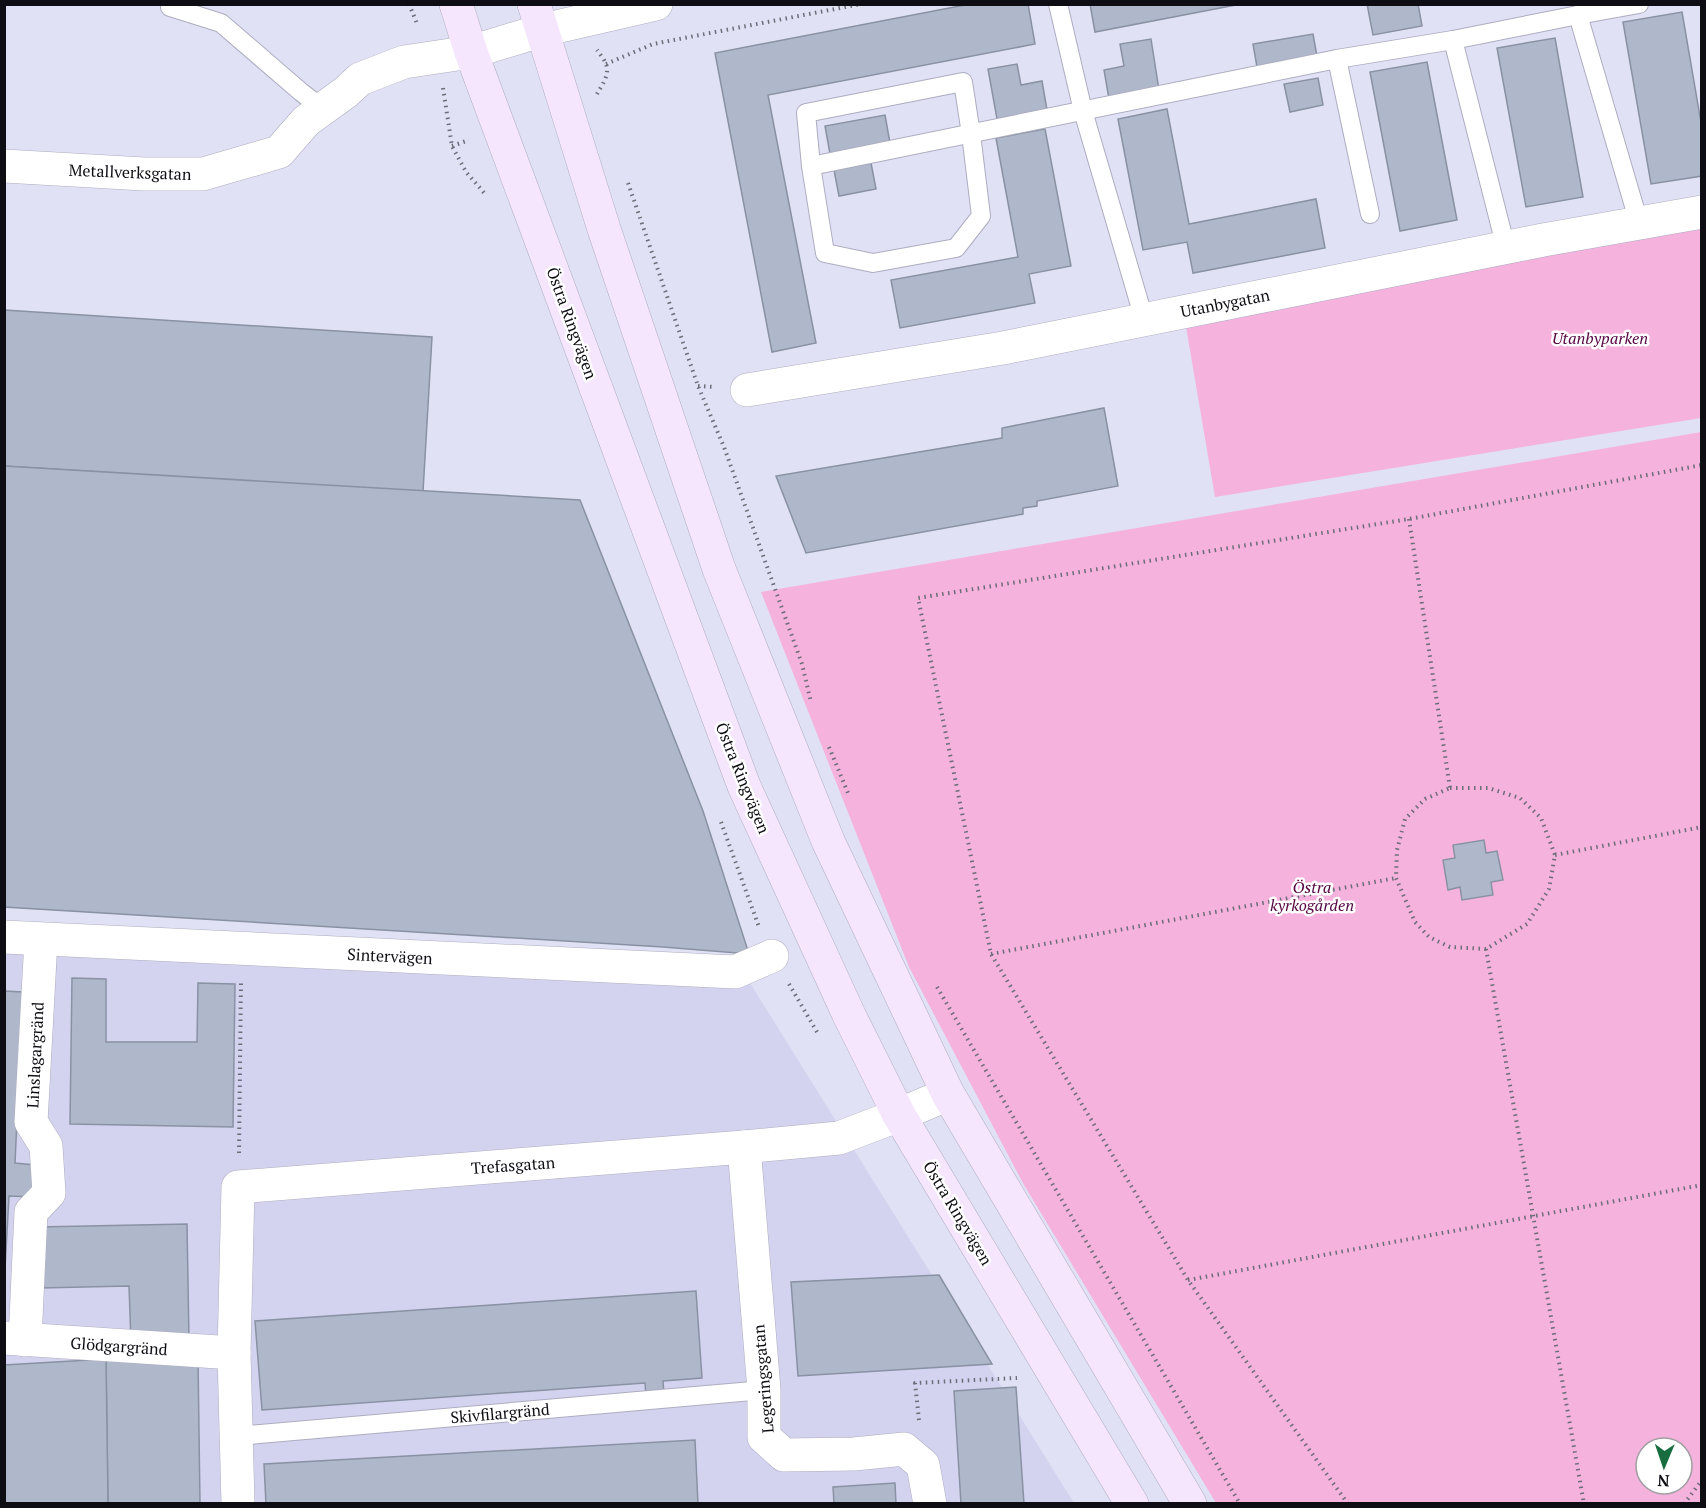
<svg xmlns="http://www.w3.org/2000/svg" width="1706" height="1508" font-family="'PT Serif',serif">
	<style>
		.built { fill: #d4d3ef }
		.green { fill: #f4b2dd; fill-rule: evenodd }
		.building { fill: #aeb8ca; stroke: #8892a3; stroke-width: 1.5 }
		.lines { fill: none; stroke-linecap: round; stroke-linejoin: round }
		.lane-casing { stroke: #adadc0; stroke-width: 20 }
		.street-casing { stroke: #adadc0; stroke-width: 34 }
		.secondary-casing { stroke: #adadc0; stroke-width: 34 }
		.path { stroke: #6d6d79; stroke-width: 4; stroke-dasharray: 1.5 4.5; stroke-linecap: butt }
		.lane { stroke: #fff; stroke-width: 18 }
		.street { stroke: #fff; stroke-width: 33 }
		.secondary { stroke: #f5e6fd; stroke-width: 33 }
		.labels { text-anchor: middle; stroke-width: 5; stroke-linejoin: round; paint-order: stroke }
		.street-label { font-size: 16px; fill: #0e0d14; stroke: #fff }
		.park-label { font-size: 16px; font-style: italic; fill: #550643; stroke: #fff }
	</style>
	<rect width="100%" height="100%" fill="#e1e1f5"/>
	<polygon class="built" points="4,923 750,983 1074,1503 5,1503"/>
	<g class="green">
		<polygon points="1701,222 1701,418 1215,497 1185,321"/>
		<path d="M1701 432V1503H1216L1024 1185 909 967 761 592ZM1646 1448H1682V1484H1646Z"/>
	</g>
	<g class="building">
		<polygon points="970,4 1028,4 1035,44 768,95 816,343 772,352 715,53"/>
		<polygon points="1090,4 1241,4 1095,32"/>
		<polygon points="1367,4 1418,4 1422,26 1373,35"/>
		<polygon points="1682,12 1702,128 1702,176 1651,184 1623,22"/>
		<polygon points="1313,34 1318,62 1258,73 1253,44"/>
		<polygon points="1555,38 1583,197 1526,207 1497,48"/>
		<polygon points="1151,39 1159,90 1109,99 1104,70 1124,66 1120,44"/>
		<polygon points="1427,62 1457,220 1400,231 1370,72"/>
		<polygon points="1017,64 1021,85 1042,81 1047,110 997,119 988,69"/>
		<polygon points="1318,78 1323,105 1290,112 1284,84"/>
		<polygon points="1167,109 1189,224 1316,199 1325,248 1193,273 1187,242 1143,250 1118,119"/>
		<polygon points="885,115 890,143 830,154 825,126"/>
		<polygon points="1045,129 1071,266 1029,274 1035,303 900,328 891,280 1018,257 996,138"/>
		<polygon points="871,163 876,189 839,196 834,170"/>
		<polygon points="4,310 432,337 423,492 4,466"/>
		<polygon points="1104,408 1118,486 1037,501 1037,506 1023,508 1023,514 806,553 776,476 1002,438 1002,428"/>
		<polygon points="4,466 580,500 703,811 749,954 663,947 4,907"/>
		<polygon points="1484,840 1486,853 1497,851 1503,880 1491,882 1493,895 1462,900 1460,887 1448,890 1443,860 1455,858 1453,845"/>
		<polygon points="72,978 106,979 106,1042 197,1042 198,983 235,984 233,1127 70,1124"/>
		<polygon points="4,991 23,992 15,1163 35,1165 34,1197 9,1196 4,1287"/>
		<polygon points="187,1224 189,1340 131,1342 129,1286 40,1288 38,1227"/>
		<polygon points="939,1275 992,1364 798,1376 791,1282"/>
		<polygon points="696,1291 702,1378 663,1381 664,1394 646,1396 645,1383 262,1410 255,1321"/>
		<polygon points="198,1358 200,1504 108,1504 106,1359"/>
		<polygon points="106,1359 108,1504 4,1504 4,1365"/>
		<polygon points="1016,1387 1024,1504 961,1504 954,1391"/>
		<polygon points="695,1440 698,1504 266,1504 264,1464"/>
		<polygon points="895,1483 896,1504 834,1504 833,1487"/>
	</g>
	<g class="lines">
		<defs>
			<g id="lane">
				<polyline points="1058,4 1083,111 1144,319"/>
				<polyline points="170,7 221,23 301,92 323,109"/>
				<polyline points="1578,15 1639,223"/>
				<polyline points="1453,40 1506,248"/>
				<polyline points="1337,59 1370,214"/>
				<polygon points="963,82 971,134 981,216 956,248 873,263 825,253 811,166 806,113"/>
				<polyline points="811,166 1337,59 1453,40 1578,15 1639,4"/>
				<polyline points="237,1436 764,1390"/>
			</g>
			<g id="street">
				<polyline points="4,166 144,174 203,174 279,152 306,121 346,92 360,79 404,62 471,52 543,30 656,4"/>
				<polyline points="747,390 1003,348 1543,240 1702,212"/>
				<polyline points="4,937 735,972 772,956"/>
				<polyline points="744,1147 764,1390 764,1437 784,1455 854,1454 904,1449 923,1465 930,1504"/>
				<polyline points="4,1338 234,1353"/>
				<polyline points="25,1340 31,1212 49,1193 46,1146 31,1122 41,940"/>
				<polyline points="238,1504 234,1353 238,1187 744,1147 839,1138 899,1115 948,1094"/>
			</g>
			<g id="secondary">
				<polyline points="456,4 471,52 744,786 849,1015 899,1115 1132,1504"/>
				<polyline points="534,4 604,229 719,569 828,841 948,1094 1190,1504"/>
			</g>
		</defs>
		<use href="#lane" class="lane-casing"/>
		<use href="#street" class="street-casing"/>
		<use href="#secondary" class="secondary-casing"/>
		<g class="path">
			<polyline points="409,4 418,26"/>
			<polyline points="606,64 653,44 861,4"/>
			<polyline points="443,88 452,146 466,172 486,195"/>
			<path d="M597 94C602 85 610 75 606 64 604 59 600 54 597 50"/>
			<polyline points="452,146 469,140"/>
			<polyline points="628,183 698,386 724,447 802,664 811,702"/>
			<polyline points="698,386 715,387"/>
			<polyline points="1409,519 1450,788"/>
			<polyline points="829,747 848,793"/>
			<polygon points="1450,788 1488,788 1520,798 1541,818 1555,855 1549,889 1527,924 1486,949 1450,947 1429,937 1415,922 1396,878 1397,850 1405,819 1425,799"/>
			<polyline points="721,822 759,927"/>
			<polyline points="1555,855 1702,827"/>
			<polyline points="1486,949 1584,1504"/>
			<polyline points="991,954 1396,878"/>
			<polyline points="789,984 817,1032"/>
			<polyline points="937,987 1240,1504"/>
			<polyline points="239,1153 241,980"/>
			<polyline points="1188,1280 1702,1185"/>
			<polyline points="919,1420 915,1383 1017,1378"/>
			<polyline points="1348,1504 1188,1280 991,954 918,598 1409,519 1702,465"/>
			<polyline points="1684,1504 1702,1480"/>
		</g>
		<use href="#lane" class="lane"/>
		<use href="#street" class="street"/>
		<use href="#secondary" class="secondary"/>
	</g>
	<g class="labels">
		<g class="street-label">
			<text transform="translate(130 172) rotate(2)" y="6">Metallverksgatan</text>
			<text transform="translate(1225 303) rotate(-11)" y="6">Utanbygatan</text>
			<text transform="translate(572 323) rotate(70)" y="6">Östra Ringvägen</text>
			<text transform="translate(743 778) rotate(68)" y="6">Östra Ringvägen</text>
			<text transform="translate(390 956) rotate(3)" y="6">Sintervägen</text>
			<text transform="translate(35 1055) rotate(-87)" y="6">Linslagargränd</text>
			<text transform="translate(513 1165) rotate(-4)" y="6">Trefasgatan</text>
			<text transform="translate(958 1213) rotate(59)" y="6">Östra Ringvägen</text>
			<text transform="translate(119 1346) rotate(4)" y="6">Glödgargränd</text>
			<text transform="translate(763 1379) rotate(-95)" y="6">Legeringsgatan</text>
			<text transform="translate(500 1413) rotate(-5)" y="6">Skivfilargränd</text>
		</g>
		<g class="park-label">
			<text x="1600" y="344">Utanbyparken</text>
			<text x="1312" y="893">Östra<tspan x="1312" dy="18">kyrkogården</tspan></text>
		</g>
	</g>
	<rect width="1706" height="1508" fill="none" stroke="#0e0d14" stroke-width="12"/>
	<g transform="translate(1664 1466) rotate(182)"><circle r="28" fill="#ffffff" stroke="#9f9ea1" stroke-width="1.5"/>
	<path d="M0-4.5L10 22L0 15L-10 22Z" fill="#186d3f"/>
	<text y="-9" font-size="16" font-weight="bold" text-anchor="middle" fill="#0e0d14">N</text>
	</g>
</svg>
